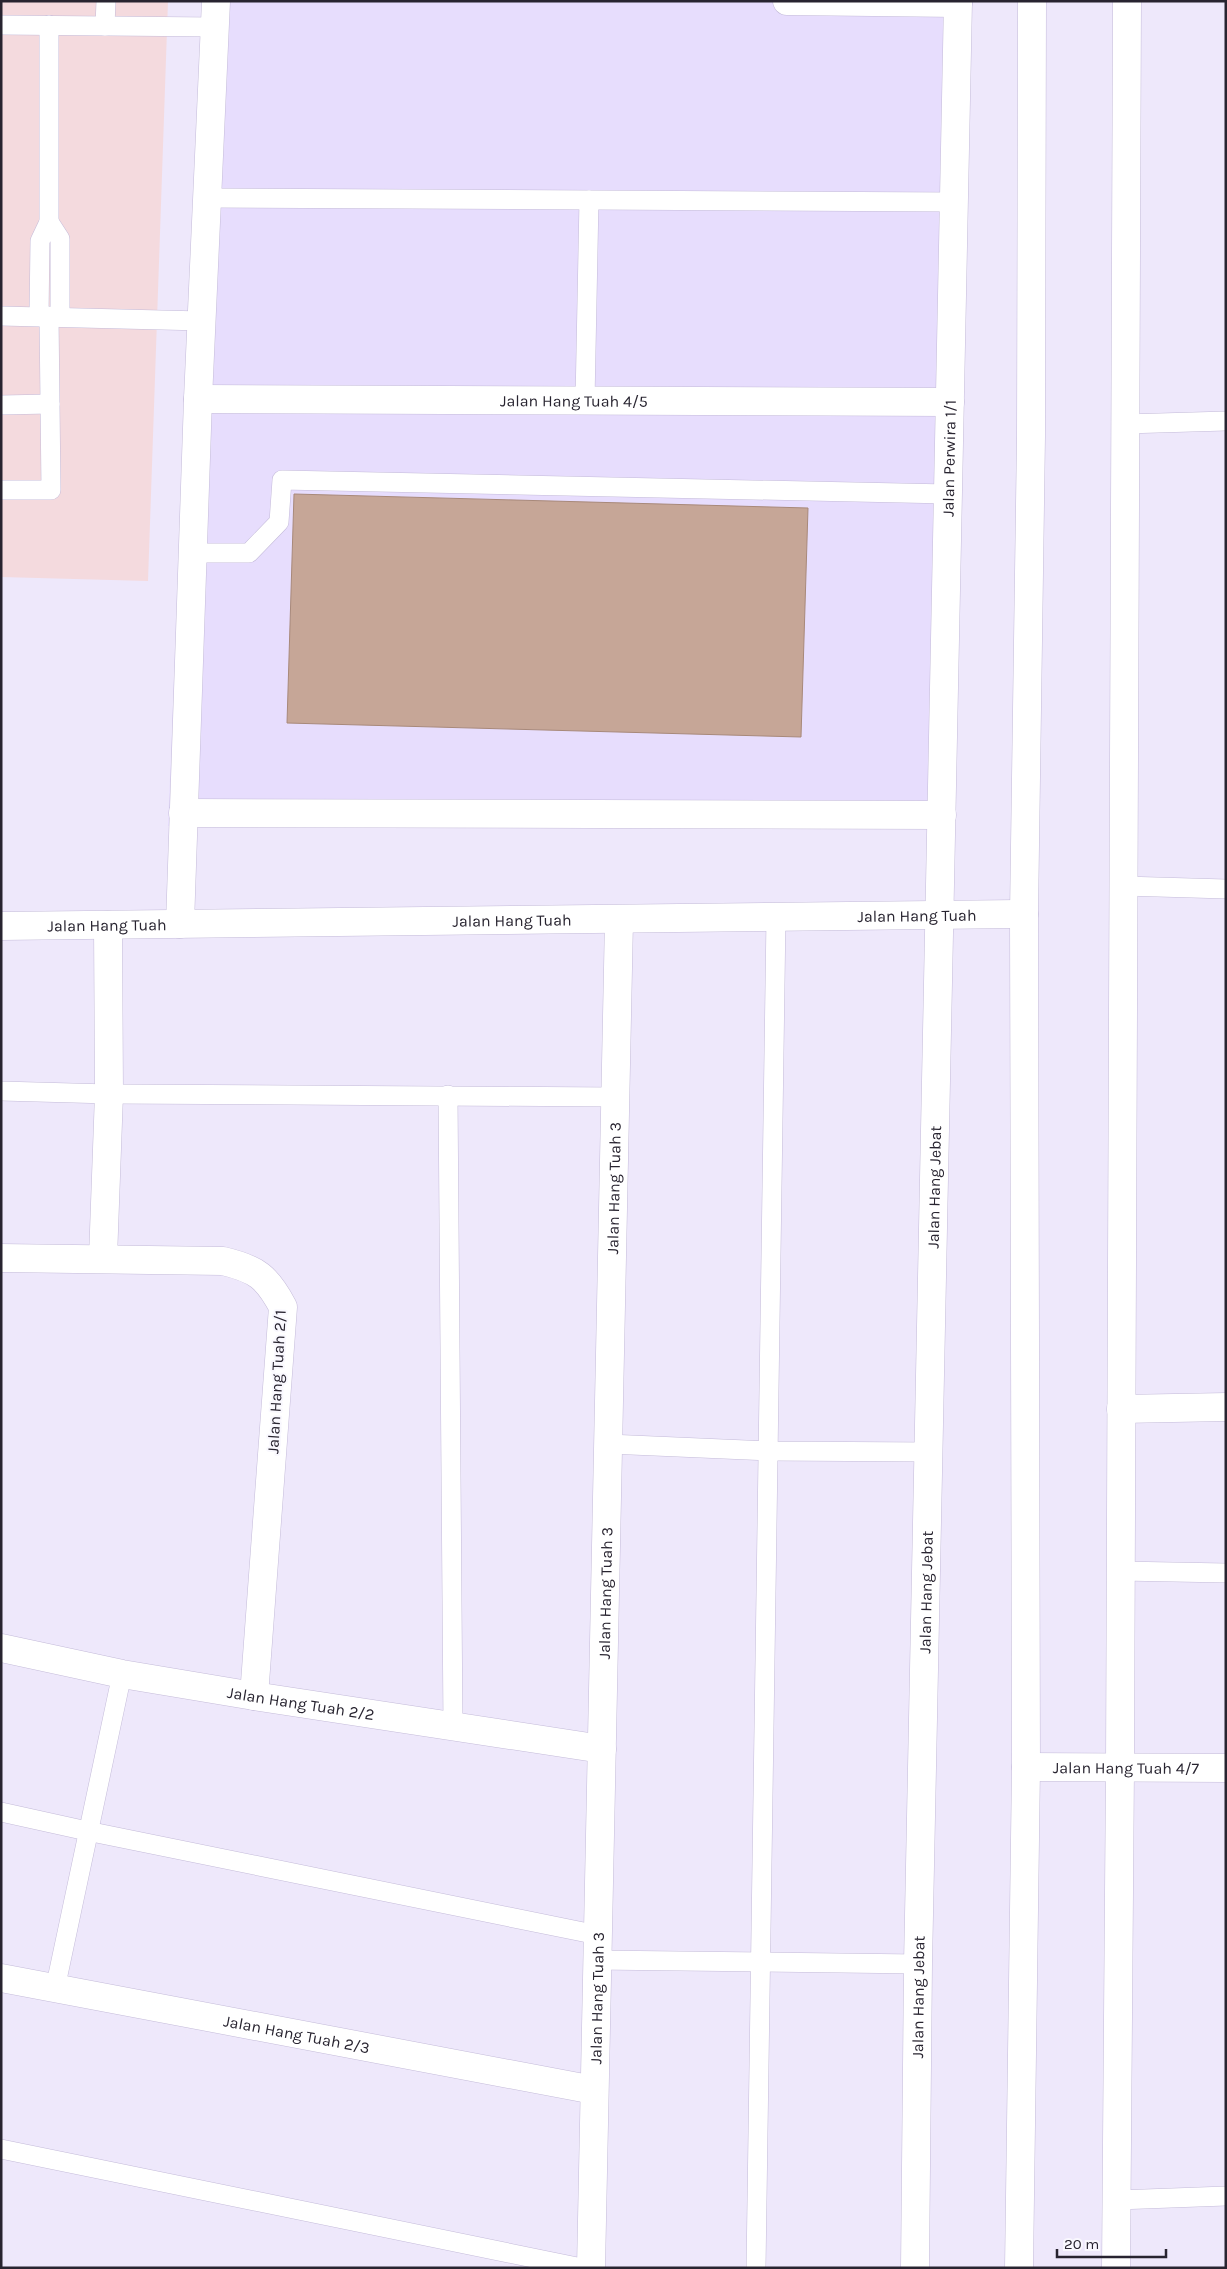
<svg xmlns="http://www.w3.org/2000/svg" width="1227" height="2269" font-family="Karla,sans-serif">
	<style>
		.built { fill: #e7ddfd }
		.medical { fill: #f4dade }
		.building { fill: #c6a697; stroke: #a8897a }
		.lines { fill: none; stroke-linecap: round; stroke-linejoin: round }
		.lane-casing { stroke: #c4bbd9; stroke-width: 20 }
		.street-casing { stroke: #c4bbd9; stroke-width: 29 }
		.secondary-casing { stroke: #c4bbd9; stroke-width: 29 }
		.lane { stroke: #fff; stroke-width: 19 }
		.street { stroke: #fff; stroke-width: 28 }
		.secondary { stroke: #fff; stroke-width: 28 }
		.labels { text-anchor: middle; stroke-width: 4; stroke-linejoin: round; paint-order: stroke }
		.street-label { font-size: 16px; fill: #282430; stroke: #f9f8fe }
	</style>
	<rect width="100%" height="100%" fill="#eee8fb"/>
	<polygon class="built" points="202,1 970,1 953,828 168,826"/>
	<polygon class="medical" points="1,1 168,1 148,581 1,577"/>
	<polygon class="building" points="294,494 808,508 801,737 287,723"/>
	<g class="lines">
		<defs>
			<g id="lane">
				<polyline points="1,25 215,27"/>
				<polyline points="105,26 106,1"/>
				<polyline points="208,198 954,202"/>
				<polyline points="49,222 60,239 60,316"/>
				<polyline points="1,316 202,321"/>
				<polyline points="39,316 40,241 49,222 49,25"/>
				<polyline points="585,401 589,200"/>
				<polyline points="1,405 50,404"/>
				<polyline points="1125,424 1226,421"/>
				<polyline points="1,490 51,490 49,316"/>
				<polyline points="193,553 249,553 279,522 282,480 948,494"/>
				<polyline points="1123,886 1226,889"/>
				<polyline points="1,1091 109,1094 614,1097"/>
				<polyline points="448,1095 453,1727"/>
				<polyline points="608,1444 768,1451 930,1452"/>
				<polyline points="1120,1571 1226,1573"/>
				<polyline points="1,1812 87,1831 598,1935"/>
				<polyline points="596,1960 918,1964"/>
				<polyline points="55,1989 122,1674"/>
				<polyline points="1,2149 582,2268"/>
				<polyline points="1117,2200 1226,2196"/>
				<polyline points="756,2268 776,917"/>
			</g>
			<g id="street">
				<polyline points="787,1 958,3"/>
				<path id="s1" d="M198 399 950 402"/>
				<polyline points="183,813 942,815"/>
				<polyline points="180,924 198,399 216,1"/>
				<path id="s2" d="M1 926 1024 914"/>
				<path d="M1 1258 223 1261C257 1269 267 1277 283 1307L254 1696"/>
				<polyline points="103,1258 109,1094 108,925"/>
				<polyline points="1121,1409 1226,1407"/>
				<path id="s3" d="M1 1648 122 1674 254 1696 602 1749"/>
				<path id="s4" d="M1026 1767 1226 1768"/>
				<path id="s5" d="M1 1978 594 2090"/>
				<path id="s6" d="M591 2268 619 920"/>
				<path id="s7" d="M915 2268 918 1964 958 1"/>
				<polyline points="1116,2268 1120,1767 1127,1"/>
			</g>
			<polyline id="secondary" points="1019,2268 1026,1767 1024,914 1031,436 1032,1"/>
		</defs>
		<use href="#lane" class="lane-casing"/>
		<use href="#street" class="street-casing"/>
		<use href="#secondary" class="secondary-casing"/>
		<use href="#lane" class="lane"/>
		<use href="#street" class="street"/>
		<use href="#secondary" class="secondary"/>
	</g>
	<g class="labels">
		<g class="street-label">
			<text dy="6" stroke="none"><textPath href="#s1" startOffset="376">Jalan Hang Tuah 4/5</textPath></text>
			<text dy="6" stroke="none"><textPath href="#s7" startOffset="1810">Jalan Perwira 1/1</textPath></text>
			<text dy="6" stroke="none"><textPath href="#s2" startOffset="916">Jalan Hang Tuah</textPath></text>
			<text dy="6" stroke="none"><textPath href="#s2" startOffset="511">Jalan Hang Tuah</textPath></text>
			<text dy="6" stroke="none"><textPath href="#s2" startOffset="106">Jalan Hang Tuah</textPath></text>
			<text dy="6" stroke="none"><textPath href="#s7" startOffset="1081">Jalan Hang Jebat</textPath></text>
			<text dy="6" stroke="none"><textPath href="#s6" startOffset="1080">Jalan Hang Tuah 3</textPath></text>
			<text transform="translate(276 1382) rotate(-87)" y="6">Jalan Hang Tuah 2/1</text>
			<text dy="6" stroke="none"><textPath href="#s7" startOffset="676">Jalan Hang Jebat</textPath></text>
			<text dy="6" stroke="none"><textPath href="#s6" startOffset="675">Jalan Hang Tuah 3</textPath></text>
			<text dy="6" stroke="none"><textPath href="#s3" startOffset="305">Jalan Hang Tuah 2/2</textPath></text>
			<text dy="6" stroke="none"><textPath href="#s4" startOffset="100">Jalan Hang Tuah 4/7</textPath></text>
			<text dy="6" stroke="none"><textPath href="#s7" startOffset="271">Jalan Hang Jebat</textPath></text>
			<text dy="6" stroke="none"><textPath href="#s6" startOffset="270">Jalan Hang Tuah 3</textPath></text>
			<text dy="6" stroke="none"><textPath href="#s5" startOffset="301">Jalan Hang Tuah 2/3</textPath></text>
		</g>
	</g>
	<rect width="1227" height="2269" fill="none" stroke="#282430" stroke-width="5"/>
	<path d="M1057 2249v8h109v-8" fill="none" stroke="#282430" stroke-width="2.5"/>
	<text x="1064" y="2249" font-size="15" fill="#282430" stroke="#f9f8fe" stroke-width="4" paint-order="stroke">20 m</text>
</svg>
